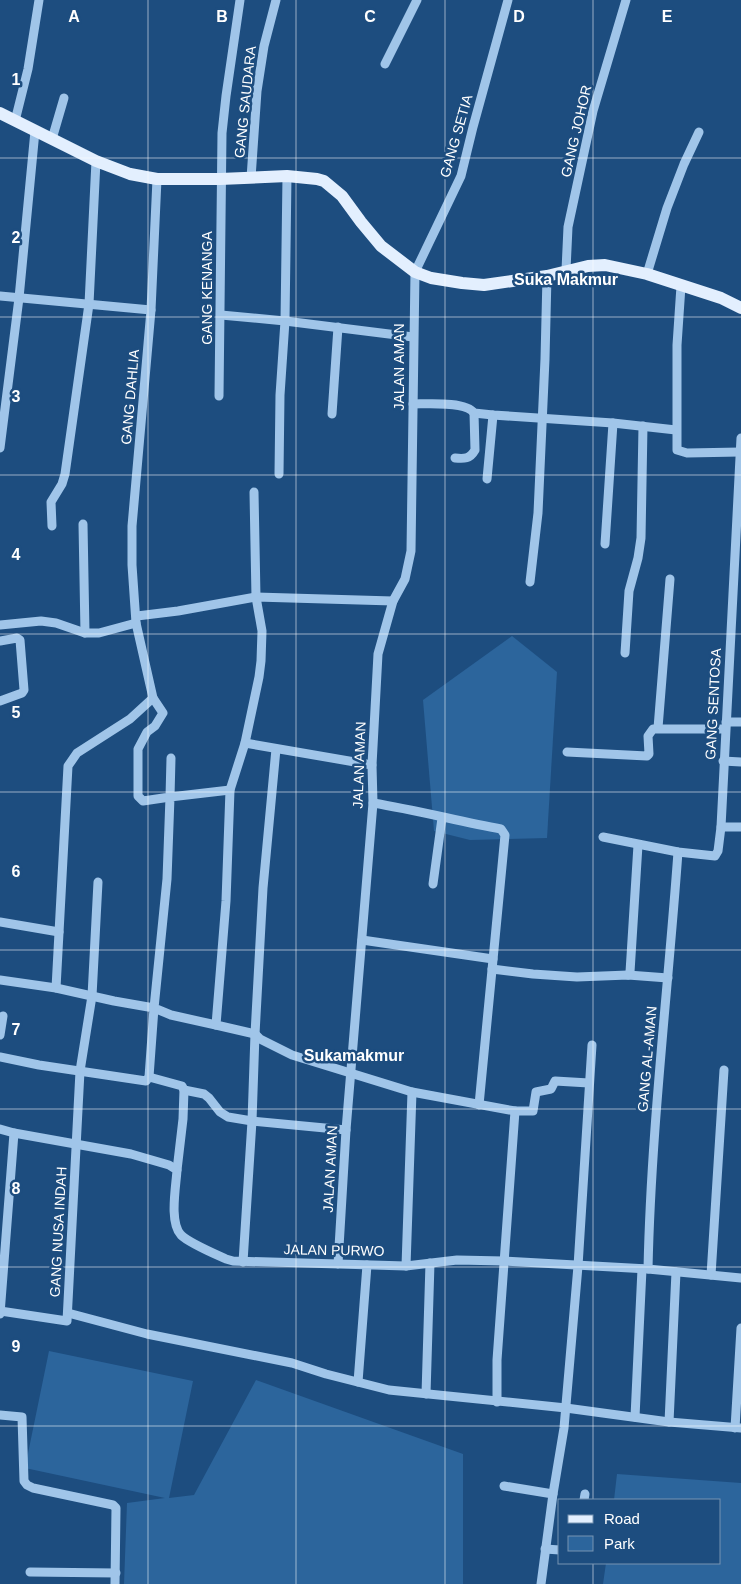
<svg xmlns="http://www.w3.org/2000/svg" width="741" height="1584" font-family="Arial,sans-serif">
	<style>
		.green { fill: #2c659c }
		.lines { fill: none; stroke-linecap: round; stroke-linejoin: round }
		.minor { stroke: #a0c5e9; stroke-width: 9 }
		.major { stroke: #e3effe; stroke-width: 12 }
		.grid { fill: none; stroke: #fff; stroke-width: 1; stroke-opacity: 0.55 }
		.labels { text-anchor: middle; stroke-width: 5; stroke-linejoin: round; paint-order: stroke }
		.street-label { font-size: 14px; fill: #fff; stroke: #1d4d7f }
		.quarter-label { font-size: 16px; font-weight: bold; fill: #fff; stroke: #1d4d7f }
		.grid-label { font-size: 16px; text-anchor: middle; font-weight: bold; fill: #fff; stroke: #1d4d7f; stroke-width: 5; stroke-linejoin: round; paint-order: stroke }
	</style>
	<rect width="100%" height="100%" fill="#1d4d7f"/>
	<g class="green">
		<polygon points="512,636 557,672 547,838 470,840 434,831 423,700"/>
		<polygon points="49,1351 193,1381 169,1498 194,1495 256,1380 463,1454 463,1584 124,1584 127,1503 165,1498 25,1468"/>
		<polygon points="617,1474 741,1483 741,1584 603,1584 606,1563 720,1563 720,1500 614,1500"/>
	</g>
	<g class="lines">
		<g class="minor">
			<polyline points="385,64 417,0"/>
			<polyline points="15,121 28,69 39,0"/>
			<polyline points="52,139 64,98"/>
			<polyline points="251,178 257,91 264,46 276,0"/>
			<polyline points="566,270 568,227 593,111 626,0"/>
			<polyline points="647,274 667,208 684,164 699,132"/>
			<polyline points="681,286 677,345 677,450 687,453 740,452"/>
			<polyline points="0,296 151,310"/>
			<polyline points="221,315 285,321 413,337"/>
			<polyline points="219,396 222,133 226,96 240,0"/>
			<path d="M413 404C427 404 466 401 474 413L493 415 613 423 676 430"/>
			<polyline points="332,414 338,327"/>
			<polyline points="0,448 19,298 35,131"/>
			<path d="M455 458C464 459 470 459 475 450L474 413"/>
			<polyline points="279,474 280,395 285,321 287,176"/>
			<polyline points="487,479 493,415"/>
			<polyline points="254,492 256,597 262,631 261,661 259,677 245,743 230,790 226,901 216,1025 255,1034 260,1039 292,1055 412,1092 515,1111 497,1360 497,1402"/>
			<polyline points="83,524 85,633"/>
			<polyline points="52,526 51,502 62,484 65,474 89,304 96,161"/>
			<polyline points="605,544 613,423"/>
			<polyline points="530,582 538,513 545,359 547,276"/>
			<polyline points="137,616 178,611 256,597 393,601"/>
			<polyline points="0,625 41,621 56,623 85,633 99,633 136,623"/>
			<polyline points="0,641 17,638 20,640 24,690 22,693 0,701"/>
			<polyline points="625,653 629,591 638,558 641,538 643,426"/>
			<polyline points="153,698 163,713 155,726 147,732 138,749 138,796 143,801 170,797 171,758"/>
			<polyline points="726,722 741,722"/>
			<polyline points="658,728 670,579"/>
			<polyline points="245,743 372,765"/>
			<polyline points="567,752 647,756 649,754 648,736 653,729 725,729"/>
			<polyline points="723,761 741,762"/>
			<path d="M373 803C416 810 458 821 501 829L505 835 479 1105"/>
			<polyline points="721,827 741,827"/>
			<polyline points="603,837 678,852 715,856 718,851 721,827 741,438"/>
			<polyline points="433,884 442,818"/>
			<polyline points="0,922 59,932"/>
			<polyline points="362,940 493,959"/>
			<polyline points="492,969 533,974 577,977 628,975 668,978"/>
			<polyline points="628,975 630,972 638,845"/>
			<polyline points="0,980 56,988 114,1001 154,1008 149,1077 146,1081 39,1065 0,1057"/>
			<polyline points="56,988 68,766 77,753 130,719 153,698 136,623 132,565 132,526 151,310 157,179"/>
			<polyline points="216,1025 171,1015 154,1008 167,879 170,797 230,790"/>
			<polyline points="0,1035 3,1016"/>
			<polyline points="149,1077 182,1086 184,1090 183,1119 177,1170"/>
			<polyline points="184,1090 204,1094 209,1098 220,1112 228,1117 252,1121 346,1130"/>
			<polyline points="515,1111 533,1111 536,1092 551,1089 555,1081 589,1083"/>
			<path d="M0 1129 14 1133 131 1154 169 1165 177 1170C176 1187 169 1222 181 1235 189 1243 215 1254 226 1259L233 1261 406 1266 457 1260 504 1261 648 1269 741 1278"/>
			<polyline points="243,1262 252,1121 255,1034 263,888 276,749"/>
			<polyline points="338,1264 346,1130 373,803 372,765 378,654 393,601 405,579 411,551 415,272 461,176 473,127 508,0"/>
			<polyline points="406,1266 412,1092"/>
			<path d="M648 1269C651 1130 668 991 678 852"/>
			<polyline points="711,1275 724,1070"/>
			<polyline points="0,1311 67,1321 80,1071 92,996 98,882"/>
			<polyline points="68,1313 147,1334 292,1363 326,1374 389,1390 566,1408 669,1422 741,1428"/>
			<polyline points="0,1314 14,1133"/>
			<polyline points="358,1382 367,1265"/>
			<polyline points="426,1394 430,1263"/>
			<polyline points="0,1415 22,1417 24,1481 27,1485 33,1488 113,1505 116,1508 115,1584"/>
			<polyline points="635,1417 642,1269"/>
			<polyline points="669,1422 676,1272"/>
			<polyline points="735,1428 741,1328"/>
			<polyline points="504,1486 553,1494"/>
			<polyline points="584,1500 585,1494"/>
			<polyline points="545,1549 560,1550"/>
			<polyline points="30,1572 116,1573"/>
			<polyline points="541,1584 553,1494 564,1428 578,1266 592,1045"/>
		</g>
		<polyline class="major" points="0,113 96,161 130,174 157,179 220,179 287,176 317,179 324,181 342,196 361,222 381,246 415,272 431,278 462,283 484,285 547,276 588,266 605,265 647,274 721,298 741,308"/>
	</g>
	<path class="grid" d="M148 0V1584M296 0V1584M445 0V1584M593 0V1500M0 158H741M0 317H741M0 475H741M0 634H741M0 792H741M0 950H741M0 1109H741M0 1267H741M0 1426H741M593 1563V1584"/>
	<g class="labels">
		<g class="street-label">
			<text transform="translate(245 102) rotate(-84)" y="5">GANG SAUDARA</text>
			<text transform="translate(576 131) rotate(-77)" y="5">GANG JOHOR</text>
			<text transform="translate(456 136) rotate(-74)" y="5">GANG SETIA</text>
			<text transform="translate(207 288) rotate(-90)" y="5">GANG KENANGA</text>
			<text transform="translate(399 367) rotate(-90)" y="5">JALAN AMAN</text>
			<text transform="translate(130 397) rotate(-85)" y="5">GANG DAHLIA</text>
			<text transform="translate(713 704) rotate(-87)" y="5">GANG SENTOSA</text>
			<text transform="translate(359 765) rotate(-88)" y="5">JALAN AMAN</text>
			<text transform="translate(647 1059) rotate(-85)" y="5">GANG AL-AMAN</text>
			<text transform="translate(330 1169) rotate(-87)" y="5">JALAN AMAN</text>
			<text transform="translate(58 1232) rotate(-87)" y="5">GANG NUSA INDAH</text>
			<text transform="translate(334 1250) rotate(1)" y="5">JALAN PURWO</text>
		</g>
		<g class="quarter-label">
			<text x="566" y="285">Suka Makmur</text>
			<text x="354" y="1061">Sukamakmur</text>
		</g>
	</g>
	<g class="grid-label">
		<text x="74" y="22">A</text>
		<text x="222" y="22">B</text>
		<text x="370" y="22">C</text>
		<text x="519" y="22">D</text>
		<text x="667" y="22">E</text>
		<text x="16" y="85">1</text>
		<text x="16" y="243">2</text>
		<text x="16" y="402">3</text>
		<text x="16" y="560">4</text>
		<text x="16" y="718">5</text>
		<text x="16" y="877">6</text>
		<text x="16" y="1035">7</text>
		<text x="16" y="1194">8</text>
		<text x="16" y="1352">9</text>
	</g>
	<rect x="558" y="1499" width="162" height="65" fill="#1d4d7f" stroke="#7794b2"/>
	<rect x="568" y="1515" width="25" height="8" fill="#e3effe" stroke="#7794b2"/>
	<text x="604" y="1524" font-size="15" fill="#ffffff">Road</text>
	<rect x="568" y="1536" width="25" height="15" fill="#2c659c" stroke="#7794b2"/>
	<text x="604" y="1549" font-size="15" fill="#ffffff">Park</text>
</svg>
